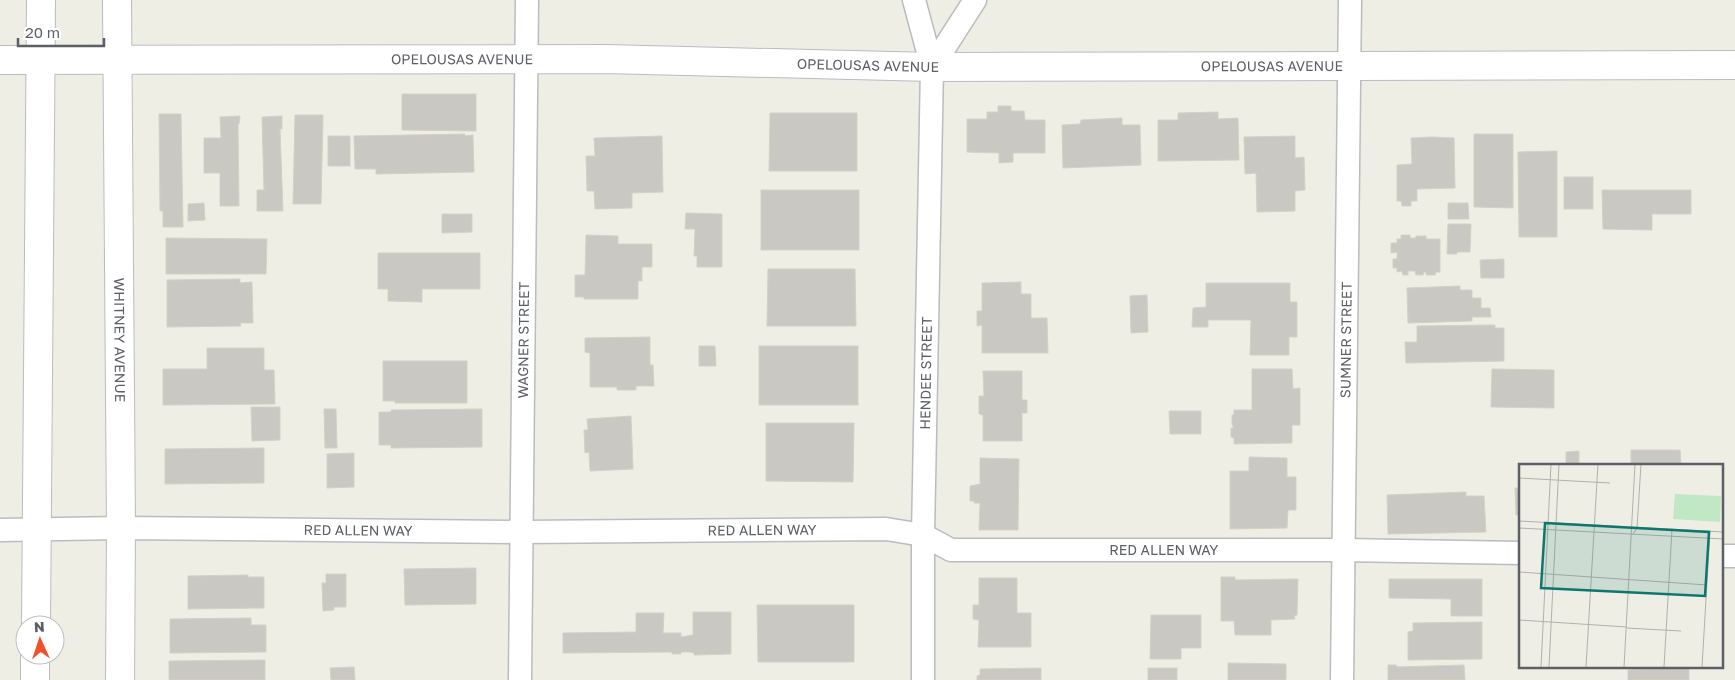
<svg xmlns="http://www.w3.org/2000/svg" width="1735" height="680" font-family="'Golos Text',sans-serif">
	<style>
		.building { fill: #cac8c2; stroke: #d4d1c3 }
		.lines { fill: none; stroke-linecap: round; stroke-linejoin: round }
		.minor-casing { stroke: #b9bcc1; stroke-width: 25 }
		.tertiary-casing { stroke: #b9bcc1; stroke-width: 30 }
		.minor { stroke: #fff; stroke-width: 22 }
		.tertiary { stroke: #fff; stroke-width: 28 }
		.labels { text-anchor: middle; stroke-width: 4.5; stroke-linejoin: round; paint-order: stroke }
		.street-label { font-size: 14px; fill: #5c5f66; stroke: #fff }
		.inset-road { fill: none; stroke: #b0b1ae; stroke-width: 1 }
		.view { fill: #0f766e; fill-opacity: 0.15; stroke: #0f766e; stroke-width: 2.5 }
		.inset-edge { fill: none; stroke: #5c5f66; stroke-width: 2.5 }
	</style>
	<rect width="100%" height="100%" fill="#efeee5"/>
	<g class="building">
		<polygon points="402,94 476,94 476,131 402,130"/>
		<polygon points="998,106 1011,106 1011,111 1024,111 1025,120 1045,120 1045,153 1013,153 1013,162 999,163 999,153 967,152 967,119 987,119 987,112 998,112"/>
		<polygon points="1218,112 1218,119 1238,118 1239,160 1158,161 1158,120 1178,120 1178,113"/>
		<polygon points="770,113 857,113 857,171 769,171"/>
		<polygon points="159,114 181,114 183,227 163,227 163,211 160,211"/>
		<polygon points="295,115 323,115 321,204 293,204"/>
		<polygon points="240,116 239,124 238,124 239,206 220,206 220,173 204,173 204,138 221,138 220,117"/>
		<polygon points="282,116 282,129 280,129 283,211 257,211 257,190 264,190 262,117"/>
		<polygon points="1122,118 1122,125 1140,125 1141,165 1063,168 1062,125 1080,124 1081,120"/>
		<polygon points="465,134 465,136 473,135 474,172 376,174 376,169 355,169 354,136"/>
		<polygon points="1474,134 1513,134 1513,208 1474,207"/>
		<rect x="328" y="136" width="22" height="30"/>
		<polygon points="662,136 663,192 632,193 632,208 595,209 594,191 587,191 586,156 595,156 594,138"/>
		<polygon points="1295,136 1295,158 1304,157 1305,190 1295,191 1295,211 1257,212 1256,173 1245,174 1244,137"/>
		<polygon points="1432,137 1454,138 1455,188 1417,189 1417,201 1411,201 1411,206 1402,206 1401,201 1397,201 1397,165 1412,164 1411,138"/>
		<polygon points="1557,151 1557,237 1519,237 1518,152"/>
		<rect x="1564" y="177" width="29" height="32"/>
		<rect x="761" y="190" width="98" height="60"/>
		<polygon points="1602,190 1691,190 1691,214 1652,214 1652,230 1603,229"/>
		<polygon points="204,203 205,220 188,221 188,204"/>
		<polygon points="1448,203 1468,203 1469,219 1448,219"/>
		<polygon points="686,213 722,214 722,267 697,267 697,256 694,256 695,229 685,229"/>
		<polygon points="442,214 472,214 472,232 442,233"/>
		<polygon points="1448,224 1471,224 1470,252 1457,252 1457,254 1447,254"/>
		<polygon points="586,235 618,236 618,244 652,244 652,267 642,267 642,281 638,281 638,299 584,299 584,297 575,297 575,275 585,275"/>
		<polygon points="1401,235 1410,235 1410,238 1416,238 1416,236 1426,236 1426,239 1440,239 1440,272 1436,272 1435,275 1426,275 1426,272 1424,272 1423,275 1416,275 1415,271 1408,271 1408,275 1403,275 1402,271 1397,272 1397,268 1393,268 1393,259 1397,259 1397,252 1391,253 1391,243 1397,243 1397,239 1401,239"/>
		<polygon points="166,238 267,239 266,274 166,274"/>
		<polygon points="378,253 480,253 480,289 422,289 422,302 388,301 388,289 378,289"/>
		<polygon points="1504,259 1504,278 1481,278 1480,260"/>
		<polygon points="768,269 855,269 856,326 767,326"/>
		<polygon points="240,279 240,283 252,282 253,323 240,323 241,326 167,327 167,280"/>
		<polygon points="1021,282 1021,294 1031,294 1031,318 1047,318 1048,353 982,353 982,325 977,326 977,311 982,311 982,283"/>
		<polygon points="1206,283 1290,283 1290,302 1297,302 1297,337 1289,337 1289,355 1250,355 1251,320 1208,320 1208,327 1192,327 1193,308 1206,307"/>
		<polygon points="1460,286 1460,290 1472,290 1472,298 1481,298 1481,308 1490,308 1491,317 1472,317 1472,321 1408,323 1407,288"/>
		<polygon points="1147,295 1148,332 1131,333 1130,296"/>
		<polygon points="1495,325 1495,328 1504,328 1504,361 1406,363 1405,342 1417,342 1417,326"/>
		<polygon points="650,337 650,365 653,365 654,386 636,386 636,390 617,390 617,387 590,387 590,353 585,352 585,338"/>
		<polygon points="699,346 715,346 716,366 699,366"/>
		<rect x="759" y="346" width="99" height="59"/>
		<polygon points="207,348 264,348 264,370 274,370 275,404 163,405 163,369 207,369"/>
		<polygon points="383,361 467,361 467,403 395,403 395,401 383,401"/>
		<polygon points="1252,369 1292,369 1293,389 1300,388 1300,425 1292,425 1292,443 1234,444 1234,438 1231,437 1231,428 1233,428 1233,425 1232,425 1232,415 1234,415 1234,410 1252,410"/>
		<polygon points="1492,369 1554,370 1554,408 1491,407"/>
		<polygon points="983,371 1022,371 1022,400 1027,400 1027,413 1022,413 1022,441 983,441 983,415 979,414 979,396 984,396"/>
		<polygon points="251,407 280,407 280,440 252,441"/>
		<polygon points="324,409 336,409 337,448 325,448"/>
		<polygon points="482,409 482,447 391,448 391,445 379,445 379,412 391,412 391,410"/>
		<polygon points="1169,411 1201,411 1201,434 1170,434"/>
		<polygon points="631,416 633,469 590,471 589,452 585,453 584,430 588,430 587,419"/>
		<polygon points="766,423 854,423 853,482 766,481"/>
		<polygon points="264,448 264,483 165,484 165,449"/>
		<polygon points="1631,450 1680,450 1681,465 1625,465 1631,464"/>
		<polygon points="1579,451 1579,465 1566,465 1566,452"/>
		<polygon points="354,453 354,487 327,488 327,454"/>
		<polygon points="1249,457 1287,458 1287,477 1296,477 1296,510 1288,510 1287,528 1230,529 1230,471 1249,471"/>
		<polygon points="980,458 1019,459 1018,530 979,530 980,503 974,503 974,501 970,501 970,486 980,484"/>
		<polygon points="1515,488 1520,488 1520,515 1516,515"/>
		<polygon points="1466,492 1466,496 1484,496 1486,532 1388,534 1387,495"/>
		<polygon points="476,568 476,604 405,605 404,569"/>
		<polygon points="326,574 346,574 346,607 334,607 334,610 323,611 322,583 326,583"/>
		<polygon points="248,575 248,577 264,577 264,608 188,609 188,576"/>
		<polygon points="1221,577 1235,577 1235,580 1298,579 1297,615 1294,616 1295,619 1271,620 1271,635 1235,635 1234,621 1221,621"/>
		<polygon points="979,578 1017,578 1017,613 1031,613 1031,647 978,647 979,620 973,619 973,605 979,605"/>
		<polygon points="1389,579 1482,579 1482,616 1451,616 1451,599 1389,598"/>
		<polygon points="757,605 854,605 854,662 758,662"/>
		<polygon points="693,612 731,612 731,654 694,655 694,653 690,652 681,652 681,654 672,654 672,652 563,653 563,633 636,632 636,613 664,613 663,633 681,633 681,637 693,635"/>
		<polygon points="1151,615 1201,615 1201,648 1181,648 1181,659 1150,659"/>
		<polygon points="251,618 251,625 266,625 266,652 170,653 170,619"/>
		<polygon points="1482,622 1482,659 1408,660 1408,632 1413,631 1413,623"/>
		<polygon points="265,660 265,680 169,680 169,661"/>
		<polygon points="1228,663 1286,664 1286,680 1228,680"/>
		<polygon points="1388,665 1396,665 1397,667 1464,665 1465,680 1388,680"/>
		<polygon points="354,667 355,680 331,680 330,668"/>
		<polygon points="1041,668 1041,680 977,680 977,676 980,675 980,669"/>
		<rect x="1148" y="668" width="29" height="12"/>
		<polygon points="1689,668 1689,680 1628,680 1628,670"/>
	</g>
	<g class="lines">
		<defs>
			<g id="minor">
				<polyline points="914,0 932,67 923,535 923,680"/>
				<polyline points="932,67 975,0"/>
				<path id="s1" d="M0 530 121 528 522 532 886 529 923 535 951 550H1343L1520 553"/>
				<polyline points="1721,556 1735,556"/>
				<path id="s2" d="M520 680 527 0"/>
				<path id="s3" d="M1342 680 1350 0"/>
			</g>
			<g id="tertiary">
				<path id="s4" d="M117 0 121 528 120 680"/>
				<path id="s5" d="M0 60 605 59 932 67 1735 65"/>
				<polyline points="36,625 41,0"/>
				<polyline points="35,680 35,655"/>
			</g>
		</defs>
		<use href="#minor" class="minor-casing"/>
		<use href="#tertiary" class="tertiary-casing"/>
		<use href="#minor" class="minor"/>
		<use href="#tertiary" class="tertiary"/>
	</g>
	<g class="labels">
		<g class="street-label">
			<text dy="5" stroke="none"><textPath href="#s5" startOffset="462">OPELOUSAS AVENUE</textPath></text>
			<text dy="5" stroke="none"><textPath href="#s5" startOffset="868">OPELOUSAS AVENUE</textPath></text>
			<text dy="5" stroke="none"><textPath href="#s5" startOffset="1272">OPELOUSAS AVENUE</textPath></text>
			<text dy="5" stroke="none"><textPath href="#s4" startOffset="340">WHITNEY AVENUE</textPath></text>
			<text dy="5" stroke="none"><textPath href="#s2" startOffset="340">WAGNER STREET</textPath></text>
			<text dy="5" stroke="none"><textPath href="#s3" startOffset="340">SUMNER STREET</textPath></text>
			<text transform="translate(926 373) rotate(-89)" y="5">HENDEE STREET</text>
			<text dy="5" stroke="none"><textPath href="#s1" startOffset="762">RED ALLEN WAY</textPath></text>
			<text dy="5" stroke="none"><textPath href="#s1" startOffset="358">RED ALLEN WAY</textPath></text>
			<text dy="5" stroke="none"><textPath href="#s1" startOffset="1168">RED ALLEN WAY</textPath></text>
		</g>
	</g>
	<g transform="translate(1519 464)">
		<rect width="204" height="204" fill="#efeee5"/>
		<path d="M156 30 202 32 201 58 154 55Z" fill="#c0e8c5"/>
		<path class="inset-road" d="M0 14 91 19M0 57 204 68M0 64 204 75M114 70 118 64 122 0M0 108 188 121M0 156 108 163M108 164 162 167M22 203 32 0M30 203 40 0M67 203 79 0M105 203 116 0M145 203 153 65M183 203 191 67"/>
		<path class="view" d="M26 59 190 68 186 132 22 124Z"/>
		<rect width="204" height="204" class="inset-edge"/>
	</g>
	<g transform="translate(40 640) rotate(357)"><circle r="24" fill="#ffffff" stroke="#bebfc2"/>
	<path d="M0-4L9 19L0 12L-9 19Z" fill="#ef522b"/>
	<text y="-8" font-size="14" font-weight="bold" text-anchor="middle" fill="#5c5f66">N</text>
	</g>
	<path d="M18 38v8h86v-8" fill="none" stroke="#5c5f66" stroke-width="2.5"/>
	<text x="25" y="38" font-size="15" fill="#5c5f66" stroke="#ffffff" stroke-width="4" paint-order="stroke">20 m</text>
</svg>
